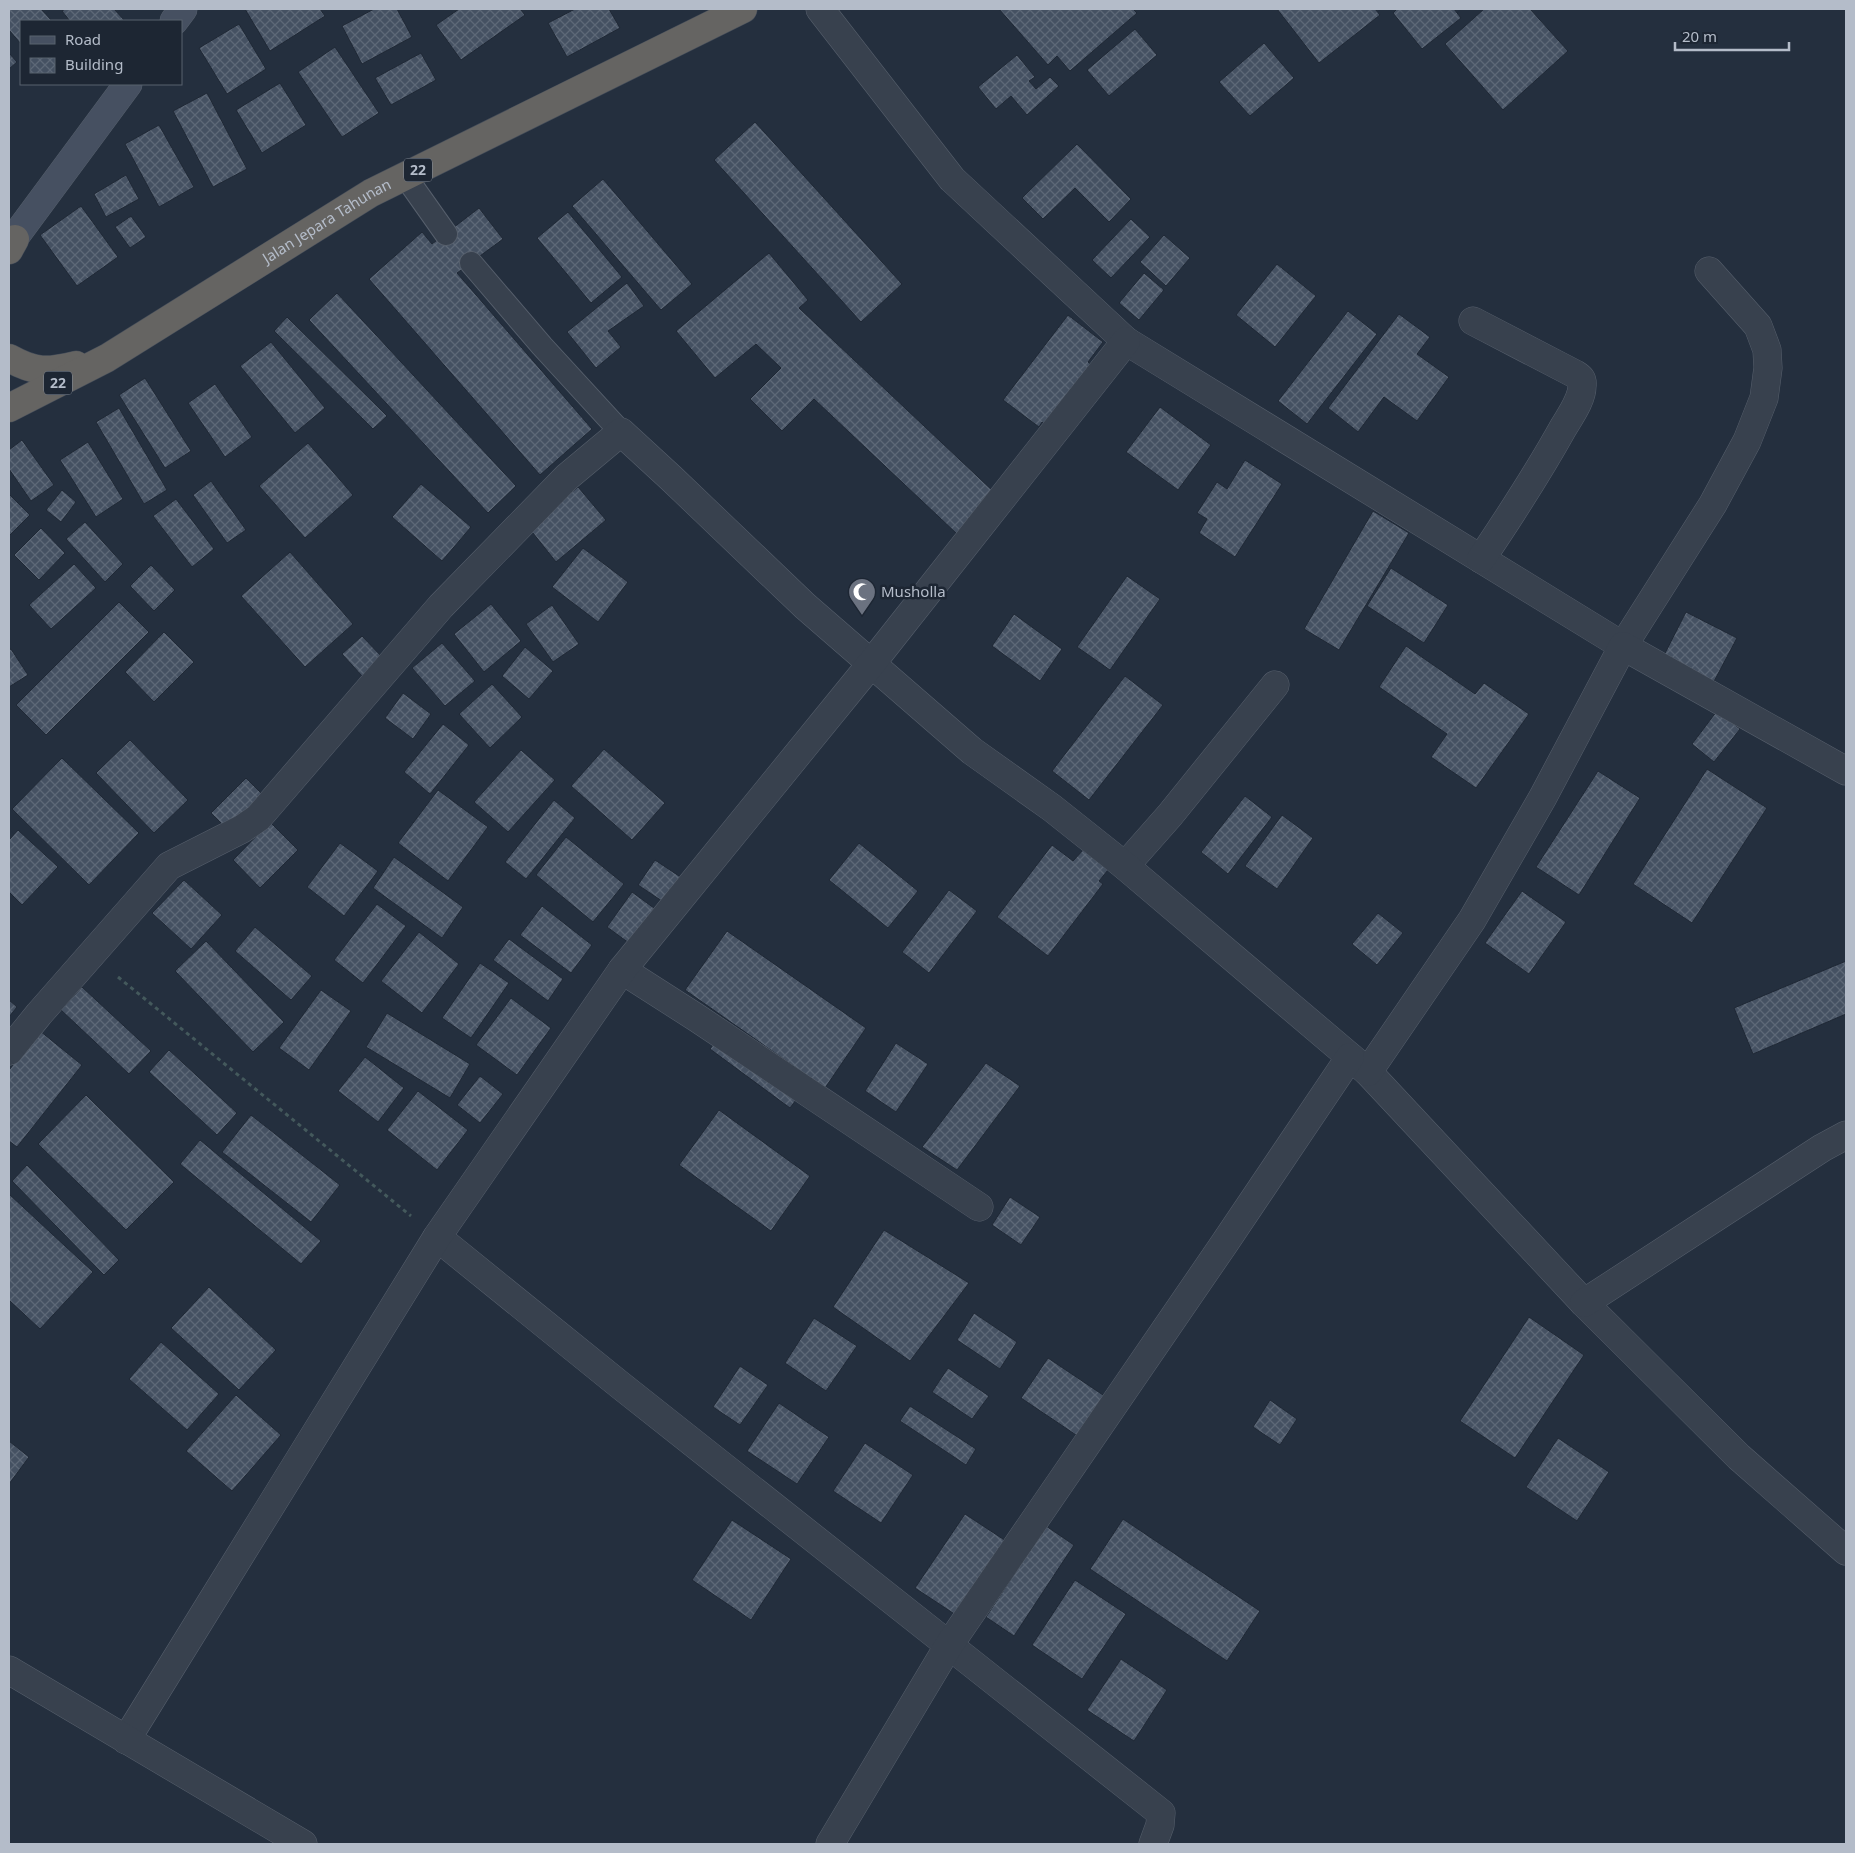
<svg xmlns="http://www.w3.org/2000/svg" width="1855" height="1853" font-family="'Noto Sans',sans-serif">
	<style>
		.building { fill: url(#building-cross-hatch); stroke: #1f2835 }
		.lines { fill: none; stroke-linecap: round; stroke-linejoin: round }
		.service-casing { stroke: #565f6c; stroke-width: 24 }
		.minor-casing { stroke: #565f6c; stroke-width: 29 }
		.tertiary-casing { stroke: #565f6c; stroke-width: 29 }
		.secondary-casing { stroke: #565f6c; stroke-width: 29 }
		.trunk-casing { stroke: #434c59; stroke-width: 29 }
		.path { stroke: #44595c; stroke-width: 3; stroke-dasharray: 4 4; stroke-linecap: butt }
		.service { stroke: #38414e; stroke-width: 22 }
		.minor { stroke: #38414e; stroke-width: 28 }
		.tertiary { stroke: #38414e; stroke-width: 28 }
		.secondary { stroke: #465061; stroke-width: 28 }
		.trunk { stroke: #656462; stroke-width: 28 }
		.labels { text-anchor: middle; stroke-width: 5; stroke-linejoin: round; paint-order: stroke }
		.shield { fill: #1d2633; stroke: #878f9c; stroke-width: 1 }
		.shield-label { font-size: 14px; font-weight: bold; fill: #b4bcc9 }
		.street-label { font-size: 15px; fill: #b4bcc9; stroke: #1d2633 }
		.poi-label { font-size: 15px; fill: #b4bcc9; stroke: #1d2633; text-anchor: start }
	</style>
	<defs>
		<pattern id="building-cross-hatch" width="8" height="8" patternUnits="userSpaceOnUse" patternTransform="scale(1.25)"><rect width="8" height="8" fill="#455162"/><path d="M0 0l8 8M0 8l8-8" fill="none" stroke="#5d6877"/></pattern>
	</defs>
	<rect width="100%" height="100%" fill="#242f3e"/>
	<g class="building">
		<polygon points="9,9 41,9 52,21 21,21 21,44 9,30"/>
		<polygon points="65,9 114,9 125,21 70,21 62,11"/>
		<polygon points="245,9 320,9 325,16 270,51"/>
		<polygon points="374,9 397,9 412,37 362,64 342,26"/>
		<polygon points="459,9 520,9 525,15 461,60 436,25"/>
		<polygon points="575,9 609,9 620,28 567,57 548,23"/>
		<polygon points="999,9 1133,9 1137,13 1070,71 1057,56 1048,65"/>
		<polygon points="1277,9 1375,9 1380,15 1319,63"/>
		<polygon points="1397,9 1454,9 1461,18 1422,49 1393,13"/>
		<polygon points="1484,9 1530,9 1568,51 1503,110 1445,44"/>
		<polygon points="239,24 266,69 227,94 199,48"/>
		<polygon points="1135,29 1157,55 1109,96 1087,70"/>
		<polygon points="1264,43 1294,78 1250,116 1219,82"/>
		<polygon points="335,47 379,113 342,137 298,72"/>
		<polygon points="9,53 17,62 9,69"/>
		<polygon points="421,53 436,80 391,105 375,78"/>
		<polygon points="1017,55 1035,77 1029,81 1036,89 1050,77 1059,86 1027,115 1011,96 996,109 978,87"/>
		<polygon points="280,83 306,125 262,153 236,110"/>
		<polygon points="207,93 247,169 213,187 173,111"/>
		<polygon points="755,122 902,284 861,322 714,160"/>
		<polygon points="159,125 194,187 159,207 125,144"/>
		<polygon points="1077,144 1131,199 1109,222 1075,188 1043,219 1022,198"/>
		<polygon points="126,175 139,199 106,217 94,194"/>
		<polygon points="603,179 692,284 661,310 572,206"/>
		<polygon points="81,206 118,257 77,286 40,235"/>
		<polygon points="479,208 503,239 457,273 592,429 540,475 369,279 422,232 432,244"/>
		<polygon points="568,212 622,277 591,303 537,238"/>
		<polygon points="131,216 146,237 130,248 115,227"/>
		<polygon points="1131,219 1150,237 1111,278 1092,260"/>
		<polygon points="1164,235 1190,258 1166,286 1140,262"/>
		<polygon points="769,253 808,300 799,308 995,493 957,534 814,399 782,431 750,399 781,368 756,344 715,378 676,331"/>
		<polygon points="1277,264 1316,296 1275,347 1236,315"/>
		<polygon points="1144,273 1164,290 1139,320 1119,303"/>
		<polygon points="627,283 644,306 608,331 621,347 596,368 567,332"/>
		<polygon points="337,293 516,486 488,513 309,320"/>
		<polygon points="1348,311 1377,334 1307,424 1278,401"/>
		<polygon points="1399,314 1430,337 1417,354 1449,377 1417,421 1384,397 1358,432 1328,408"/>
		<polygon points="1068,315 1103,342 1088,362 1100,372 1053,430 1042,422 1039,427 1003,400"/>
		<polygon points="287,317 387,416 373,429 274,331"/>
		<polygon points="271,342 325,408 295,433 240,366"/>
		<polygon points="145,378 191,451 165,468 119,395"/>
		<polygon points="215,384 252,437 225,457 188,403"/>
		<polygon points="1160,407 1211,445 1178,490 1126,452"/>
		<polygon points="119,408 167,490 144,504 96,422"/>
		<polygon points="22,440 54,485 31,501 9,469 9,450"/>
		<polygon points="88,442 123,499 96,517 60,460"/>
		<polygon points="308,443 353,495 305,538 259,486"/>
		<polygon points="1245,460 1282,484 1235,557 1199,533 1207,519 1197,513 1217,482 1227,489"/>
		<polygon points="211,481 246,530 227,543 193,495"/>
		<polygon points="421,484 471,527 442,561 392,517"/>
		<polygon points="578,487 606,520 556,562 529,528"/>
		<polygon points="62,490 76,502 61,522 46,510"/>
		<polygon points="9,494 30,515 9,536"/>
		<polygon points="176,499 214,549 192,567 153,516"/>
		<polygon points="1373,511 1409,533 1339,650 1304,629"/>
		<polygon points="85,522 123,564 105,582 66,539"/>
		<polygon points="41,528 65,553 39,580 14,555"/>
		<polygon points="583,548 628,582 598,622 552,587"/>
		<polygon points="290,552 353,624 305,667 241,596"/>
		<polygon points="74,564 96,588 51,629 29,605"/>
		<polygon points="151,565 175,590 154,611 130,586"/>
		<polygon points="1391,568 1448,605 1424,643 1367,606"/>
		<polygon points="1127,576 1160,599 1110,670 1077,647"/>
		<polygon points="119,602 149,632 46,735 16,705"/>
		<polygon points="491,604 521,641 484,672 454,634"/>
		<polygon points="552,605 579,644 553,662 526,624"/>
		<polygon points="1686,612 1737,638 1710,689 1660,663"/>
		<polygon points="1014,614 1062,649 1040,681 992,646"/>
		<polygon points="164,632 194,662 154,702 125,672"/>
		<polygon points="362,636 383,658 362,676 342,654"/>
		<polygon points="442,643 475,681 445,706 412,668"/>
		<polygon points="1406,646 1475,694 1484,683 1529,714 1476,788 1431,757 1447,734 1379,687"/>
		<polygon points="525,647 553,671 529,699 502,676"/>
		<polygon points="11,649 28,675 9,687 9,650"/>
		<polygon points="1125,676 1163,705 1089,800 1052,771"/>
		<polygon points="492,684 522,717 490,748 459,714"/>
		<polygon points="403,693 431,714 413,739 385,718"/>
		<polygon points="1717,711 1740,729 1714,762 1692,744"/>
		<polygon points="443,724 469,745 430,794 404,772"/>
		<polygon points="130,740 188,800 154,833 96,773"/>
		<polygon points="604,749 665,803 632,840 571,786"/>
		<polygon points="521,750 555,780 508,832 474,802"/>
		<polygon points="62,758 139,833 89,885 12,809"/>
		<polygon points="1707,769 1767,808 1692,923 1633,884"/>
		<polygon points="1598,771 1640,798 1579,895 1536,867"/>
		<polygon points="246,778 266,798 231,833 211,813"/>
		<polygon points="438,790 488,827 448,881 398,843"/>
		<polygon points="1245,796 1272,817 1228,874 1201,852"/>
		<polygon points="554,800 575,818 526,879 505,862"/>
		<polygon points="1282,815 1313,838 1277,889 1245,866"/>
		<polygon points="270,822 298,850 260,888 233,860"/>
		<polygon points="18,830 58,867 22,905 9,892 9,840"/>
		<polygon points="566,837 624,884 593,922 536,875"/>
		<polygon points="340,843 378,871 344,916 307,887"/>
		<polygon points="859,843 918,891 888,928 829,880"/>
		<polygon points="1052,845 1073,861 1084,849 1108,870 1099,881 1103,884 1048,956 997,917"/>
		<polygon points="394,857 463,907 442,938 373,888"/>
		<polygon points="655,860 688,882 671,907 638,885"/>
		<polygon points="184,880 222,915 191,949 152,913"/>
		<polygon points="949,890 977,911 929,973 902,952"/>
		<polygon points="1522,891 1566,922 1529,974 1485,943"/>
		<polygon points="632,892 658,911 633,946 607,927"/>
		<polygon points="377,904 406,926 363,983 334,960"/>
		<polygon points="542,906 592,945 571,973 520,935"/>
		<polygon points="1378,913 1403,933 1377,965 1352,944"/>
		<polygon points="255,927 312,976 291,1000 235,951"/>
		<polygon points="727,931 866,1028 825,1088 685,990"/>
		<polygon points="419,932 459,964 422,1013 381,981"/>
		<polygon points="509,939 563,979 548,1001 493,960"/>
		<polygon points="206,941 284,1022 253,1052 175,971"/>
		<polygon points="1846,961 1846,1014 1753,1054 1734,1008"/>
		<polygon points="480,963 509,983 471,1038 442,1018"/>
		<polygon points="82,987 151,1051 129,1074 61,1010"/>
		<polygon points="321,990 351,1011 309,1070 279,1048"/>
		<polygon points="511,998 551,1028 517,1075 476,1045"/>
		<polygon points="9,1000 17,1007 9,1017"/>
		<polygon points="387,1013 470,1064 450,1098 366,1047"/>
		<polygon points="40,1031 82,1065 17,1147 9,1141 9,1070"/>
		<polygon points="719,1037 799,1096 790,1108 710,1049"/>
		<polygon points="896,1043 928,1064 896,1112 865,1091"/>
		<polygon points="169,1050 237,1113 217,1135 149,1072"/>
		<polygon points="365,1057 404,1088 378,1122 338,1091"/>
		<polygon points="986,1063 1020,1086 957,1170 922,1147"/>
		<polygon points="480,1076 503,1094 480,1123 457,1105"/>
		<polygon points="418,1091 468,1130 437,1170 387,1130"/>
		<polygon points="86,1095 174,1182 126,1230 38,1144"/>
		<polygon points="719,1110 810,1176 771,1231 679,1165"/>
		<polygon points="251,1115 340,1185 311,1222 222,1152"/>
		<polygon points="200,1140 321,1241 301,1264 180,1164"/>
		<polygon points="27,1165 119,1260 104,1275 12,1181"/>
		<polygon points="9,1194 93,1272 40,1329 9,1300"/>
		<polygon points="1010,1197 1040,1217 1021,1245 992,1225"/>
		<polygon points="884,1230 969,1283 910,1361 833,1307"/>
		<polygon points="209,1287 276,1350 239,1390 171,1328"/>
		<polygon points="974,1313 1017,1342 1000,1369 957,1340"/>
		<polygon points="1529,1317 1584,1355 1515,1458 1460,1421"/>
		<polygon points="814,1318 857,1346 826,1391 785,1363"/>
		<polygon points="161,1342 219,1394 187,1430 129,1379"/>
		<polygon points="1048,1358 1109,1399 1082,1439 1021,1398"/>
		<polygon points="740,1366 768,1385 740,1425 713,1407"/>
		<polygon points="948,1368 989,1396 972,1419 932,1392"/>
		<polygon points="236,1395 281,1435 232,1491 186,1451"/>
		<polygon points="1270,1400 1297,1419 1280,1445 1253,1427"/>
		<polygon points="779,1403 829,1437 797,1484 747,1451"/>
		<polygon points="910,1406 976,1449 966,1465 900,1421"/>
		<polygon points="1558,1438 1609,1472 1577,1521 1526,1487"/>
		<polygon points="9,1441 29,1457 9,1484"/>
		<polygon points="865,1443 913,1475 881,1523 833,1491"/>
		<polygon points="965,1514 1009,1543 959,1617 915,1588"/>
		<polygon points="1123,1519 1260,1611 1227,1661 1090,1569"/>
		<polygon points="732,1520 791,1559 751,1620 692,1580"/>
		<polygon points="1046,1526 1074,1545 1014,1636 986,1617"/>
		<polygon points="1075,1580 1126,1614 1082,1679 1032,1645"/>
		<polygon points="1121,1659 1167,1690 1134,1741 1087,1710"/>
	</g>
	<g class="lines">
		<defs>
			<g id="service">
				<polyline points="405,176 446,234"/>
				<polyline points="471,263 542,346 621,432"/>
			</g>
			<g id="minor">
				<polyline points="820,9 952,179 1126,341 1623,646 1713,504 1747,441 1764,398 1768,368 1767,350 1758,326 1709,271"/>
				<path d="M1473 321 1575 374C1580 377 1583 379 1582 386 1582 400 1570 416 1563 428 1538 473 1510 516 1481 559"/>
				<polyline points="1125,866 1170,815 1275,685"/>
				<polyline points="622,970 697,1018 979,1207"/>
				<polyline points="9,1051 39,1014 169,866 242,829 258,818 441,606 567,477 621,432 671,478 805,606 972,751 1052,808 1125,866 1368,1072 1584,1303 1739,1457 1846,1551"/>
				<polyline points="1368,1072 1472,920 1543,797 1623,646 1846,771"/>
				<polyline points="437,1237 620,1385 1161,1813 1160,1825 1153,1844"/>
				<polyline points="1584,1303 1822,1148 1846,1135"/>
				<polyline points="126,1740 437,1237 622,970 871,664 1126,341"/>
				<polyline points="830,1844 949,1645 1224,1244 1350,1057"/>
			</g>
			<polyline id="tertiary" points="9,1670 303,1844"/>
			<g id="secondary">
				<polyline points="174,21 183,9"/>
				<polyline points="9,245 128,84"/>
			</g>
			<g id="trunk">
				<polyline points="9,250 15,239"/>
				<path d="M9 358C36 373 47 372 76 365"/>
				<path id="s1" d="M9 408 107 358 371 193 743 9"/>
			</g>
		</defs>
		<use href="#service" class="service-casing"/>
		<use href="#minor" class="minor-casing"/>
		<use href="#tertiary" class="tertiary-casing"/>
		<use href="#secondary" class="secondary-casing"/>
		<use href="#trunk" class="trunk-casing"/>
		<polyline class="path" points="118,977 411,1216"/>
		<use href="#service" class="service"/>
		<use href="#minor" class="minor"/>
		<use href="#tertiary" class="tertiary"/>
		<use href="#secondary" class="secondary"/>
		<use href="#trunk" class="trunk"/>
	</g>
	<defs>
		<symbol id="mosque-pin" viewBox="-11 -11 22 30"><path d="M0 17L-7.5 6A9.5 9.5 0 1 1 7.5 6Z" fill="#6b7280" stroke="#1d2633"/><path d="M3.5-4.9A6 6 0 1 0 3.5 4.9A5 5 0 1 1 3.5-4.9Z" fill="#fff"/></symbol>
	</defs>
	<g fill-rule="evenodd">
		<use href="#mosque-pin" x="846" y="576" width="32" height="43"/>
	</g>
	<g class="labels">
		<g class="shield">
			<rect x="404" y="158.5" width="28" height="23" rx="4"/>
			<rect x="44" y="371.5" width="28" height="23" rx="4"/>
		</g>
		<g class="shield-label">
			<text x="418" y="175">22</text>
			<text x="58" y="388">22</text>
		</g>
		<g class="street-label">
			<text dy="5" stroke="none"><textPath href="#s1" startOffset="369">Jalan Jepara Tahunan</textPath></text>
		</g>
		<g class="poi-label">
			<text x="881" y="597">Musholla</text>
		</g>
	</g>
	<rect width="1855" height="1853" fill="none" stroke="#b4bcc9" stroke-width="20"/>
	<rect x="20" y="20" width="162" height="65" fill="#1d2633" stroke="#59626f"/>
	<rect x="30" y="36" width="25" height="8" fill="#465061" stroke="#59626f"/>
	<text x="65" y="45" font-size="15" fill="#b4bcc9">Road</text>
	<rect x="30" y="58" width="25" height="15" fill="url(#building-cross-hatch)" stroke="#59626f"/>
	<text x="65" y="70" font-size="15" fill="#b4bcc9">Building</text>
	<path d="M1675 42v8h114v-8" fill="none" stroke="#b4bcc9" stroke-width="2.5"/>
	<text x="1682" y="42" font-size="15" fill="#b4bcc9" stroke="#1d2633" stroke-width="4" paint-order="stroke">20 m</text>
</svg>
